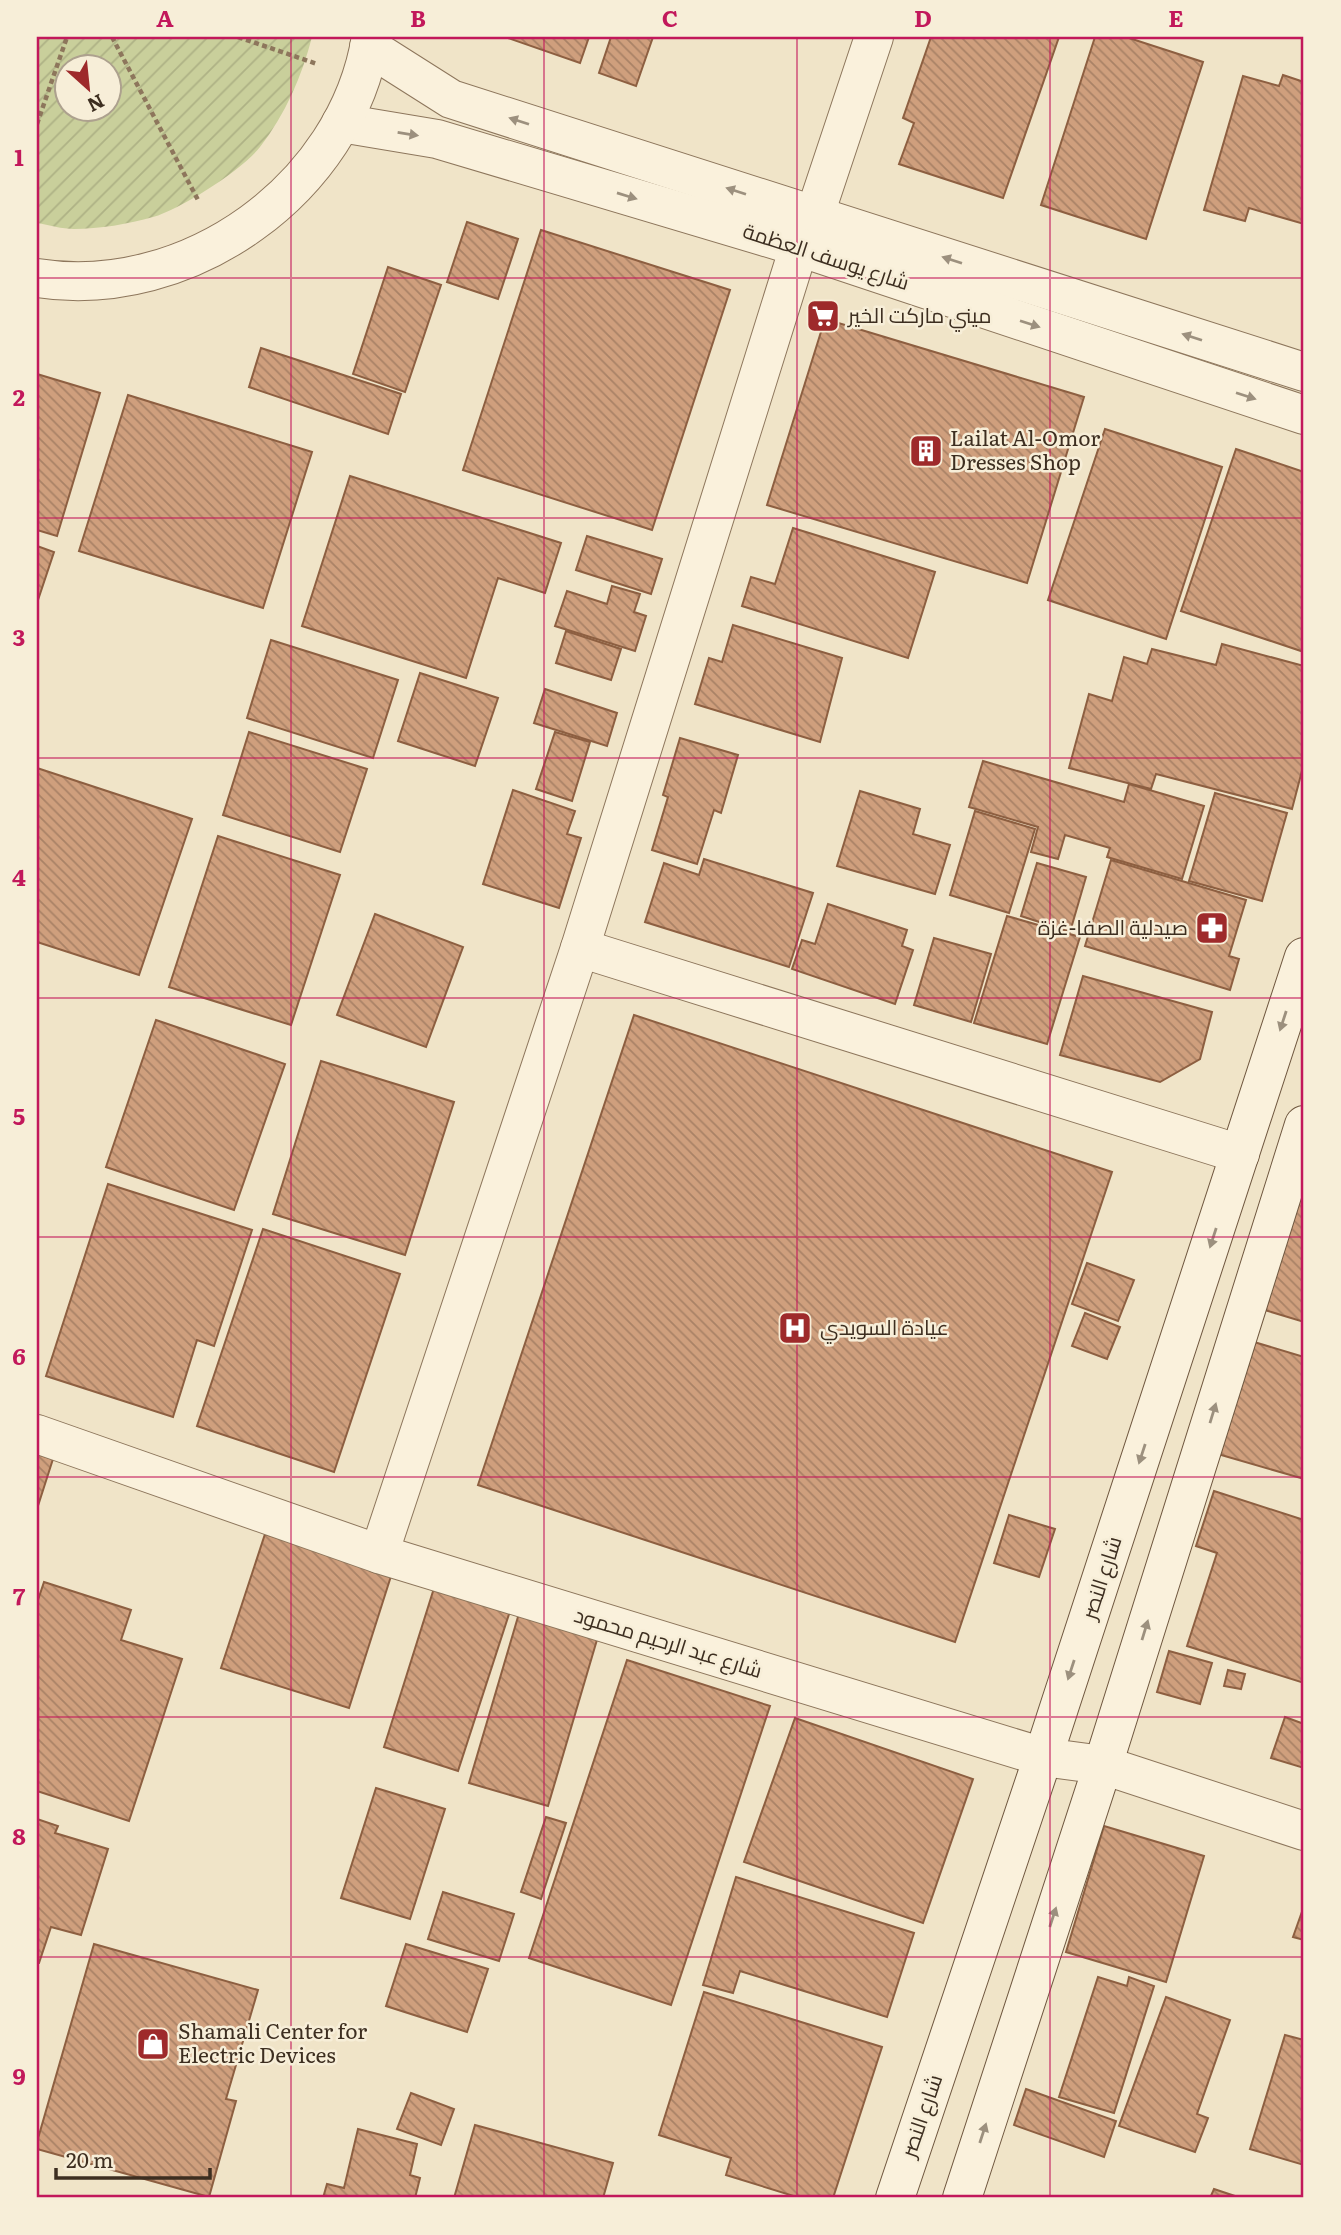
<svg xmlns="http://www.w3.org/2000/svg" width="1341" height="2235" font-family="Literata,Cairo,serif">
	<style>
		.garden { fill: url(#garden-furrows); fill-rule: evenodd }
		.building { fill: url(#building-back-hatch); stroke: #8d5f41; stroke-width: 2 }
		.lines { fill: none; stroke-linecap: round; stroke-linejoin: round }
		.minor-casing { stroke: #8d765c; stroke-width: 40 }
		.tertiary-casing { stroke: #8d765c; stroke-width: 40 }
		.secondary-casing { stroke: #6f573f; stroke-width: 40 }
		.path { stroke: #8d765c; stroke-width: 4.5; stroke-dasharray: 5 3.5; stroke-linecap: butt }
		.minor { stroke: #faf1dc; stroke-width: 38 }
		.tertiary { stroke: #faf1dc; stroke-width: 38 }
		.secondary { stroke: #faf1dc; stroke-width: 38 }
		.oneway { fill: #9c907e }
		.grid { fill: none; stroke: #c2185b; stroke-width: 2; stroke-opacity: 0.55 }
		.labels { text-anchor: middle; stroke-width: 5; stroke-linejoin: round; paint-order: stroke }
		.street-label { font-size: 21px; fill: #3d2e20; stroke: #f7eed8 }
		.poi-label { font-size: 21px; fill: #3d2e20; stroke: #f7eed8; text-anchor: start }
		.neatline { fill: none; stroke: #c2185b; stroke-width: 2.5 }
		.grid-label { font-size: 23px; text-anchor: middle; font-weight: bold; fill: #c2185b }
	</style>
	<defs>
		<pattern id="garden-furrows" width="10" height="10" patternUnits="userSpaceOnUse" patternTransform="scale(1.75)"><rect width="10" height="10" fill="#c9cf9b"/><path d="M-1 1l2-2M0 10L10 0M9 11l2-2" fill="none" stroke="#aeb285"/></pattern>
		<pattern id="building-back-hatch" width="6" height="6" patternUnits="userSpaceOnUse" patternTransform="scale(1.75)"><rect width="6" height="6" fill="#cf9f7d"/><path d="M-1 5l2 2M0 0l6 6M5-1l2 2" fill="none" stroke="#a98266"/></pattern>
	</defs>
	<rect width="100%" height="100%" fill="#f0e4c8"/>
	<path class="garden" d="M37 37H312C302 76 285 115 260 147 242 170 181 209 153 217 129 224 99 229 74 229 62 229 49 225 37 223ZM66 66H108V108H66Z"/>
	<g class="building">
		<polygon points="505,37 589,37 580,63"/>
		<polygon points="611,37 653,37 636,86 599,73"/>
		<polygon points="931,37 1059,37 1003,198 899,164 914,123 903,118"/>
		<polygon points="1095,37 1126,37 1203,62 1146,239 1041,205"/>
		<polygon points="1283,75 1304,82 1304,224 1249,208 1245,221 1204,210 1243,76 1279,86"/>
		<polygon points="467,222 518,239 498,299 447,282"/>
		<polygon points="541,230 730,290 652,530 463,470"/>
		<polygon points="388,267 441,285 405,392 353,374"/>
		<polygon points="825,319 1084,397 1027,583 767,505"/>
		<polygon points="261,348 401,394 388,434 249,387"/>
		<polygon points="37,374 100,393 57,536 37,530"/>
		<polygon points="128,395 312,452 263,608 79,551"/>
		<polygon points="1105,429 1222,467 1166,639 1048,600"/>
		<polygon points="1236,449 1304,472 1304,652 1181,611"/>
		<polygon points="350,476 561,543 545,593 498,578 466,678 302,626"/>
		<polygon points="793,528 935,572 908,658 742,606 751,577 775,584"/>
		<polygon points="587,536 662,559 651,594 576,570"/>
		<polygon points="37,546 54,552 37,603"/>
		<polygon points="612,586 640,594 634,612 646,616 635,651 555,626 567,591 607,604"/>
		<polygon points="733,625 842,658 820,742 695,704 709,658 722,662"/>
		<polygon points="566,631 621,649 611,680 556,663"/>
		<polygon points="271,640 398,680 373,758 247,718"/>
		<polygon points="1222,644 1304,666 1304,763 1292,809 1156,774 1151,789 1069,768 1089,694 1112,701 1124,657 1147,664 1152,649 1216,665"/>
		<polygon points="420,673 498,698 475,766 398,741"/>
		<polygon points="545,689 617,713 607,746 534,723"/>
		<polygon points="249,732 367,769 340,852 223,815"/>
		<polygon points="555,732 590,742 572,801 536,789"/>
		<polygon points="680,738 738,755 721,813 714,810 697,864 652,850 668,797 663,795"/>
		<polygon points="983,761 1124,802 1129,784 1204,806 1182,879 1107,857 1110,848 1065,835 1058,859 1031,852 1038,827 969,807"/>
		<polygon points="37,768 192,819 139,975 37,942"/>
		<polygon points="513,790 575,811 567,834 581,838 559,908 483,884"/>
		<polygon points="860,791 920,809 913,834 950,845 935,894 837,866"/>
		<polygon points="1215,793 1287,813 1262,901 1189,881"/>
		<polygon points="975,811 1035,829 1009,913 950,895"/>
		<polygon points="218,836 340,875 291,1025 169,987"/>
		<polygon points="704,859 813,893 789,967 645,922 664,863 699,875"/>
		<polygon points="1111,860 1246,900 1229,956 1239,959 1230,990 1085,946"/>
		<polygon points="1037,863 1086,877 1070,932 1021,916"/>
		<polygon points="828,904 907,930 902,946 913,950 895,1004 792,969 802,940 815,944"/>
		<polygon points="375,914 463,947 426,1047 337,1015"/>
		<polygon points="1007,916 1080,937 1047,1044 974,1023"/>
		<polygon points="934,938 991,954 971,1022 914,1005"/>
		<polygon points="1083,976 1212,1012 1200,1059 1160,1082 1060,1055"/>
		<polygon points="634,1015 1112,1172 955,1642 478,1485"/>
		<polygon points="156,1020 285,1064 234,1210 106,1167"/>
		<polygon points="321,1061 454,1102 405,1255 273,1214"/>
		<polygon points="108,1184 252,1230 214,1346 197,1340 173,1417 46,1376"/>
		<polygon points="1291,1193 1304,1197 1304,1322 1255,1307"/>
		<polygon points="263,1229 400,1274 334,1472 197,1426"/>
		<polygon points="1087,1263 1134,1280 1118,1321 1072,1304"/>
		<polygon points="1085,1313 1120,1327 1107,1359 1072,1346"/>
		<polygon points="1244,1339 1304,1357 1304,1479 1211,1452"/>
		<polygon points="37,1454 53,1459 37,1509"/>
		<polygon points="1214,1491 1304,1520 1304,1683 1187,1646 1217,1553 1196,1546"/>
		<polygon points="1009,1515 1055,1529 1039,1577 994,1563"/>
		<polygon points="265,1534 392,1573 349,1708 221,1668"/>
		<polygon points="44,1582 131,1610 121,1640 182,1659 129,1821 37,1791 37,1603"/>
		<polygon points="435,1585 511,1608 458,1771 384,1747"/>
		<polygon points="520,1610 599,1633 548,1806 469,1783"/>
		<polygon points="1169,1651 1212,1663 1200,1704 1157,1692"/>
		<polygon points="627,1660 770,1706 671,2005 529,1958"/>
		<polygon points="1228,1670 1245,1674 1241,1689 1224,1686"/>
		<polygon points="1285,1717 1304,1724 1304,1768 1271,1758"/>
		<polygon points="795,1718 973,1779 923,1923 744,1862"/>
		<polygon points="376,1788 445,1809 410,1919 341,1898"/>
		<polygon points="546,1817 566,1823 541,1899 521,1892"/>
		<polygon points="37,1819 58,1826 55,1833 108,1849 81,1935 51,1927 39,1963 37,1963"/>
		<polygon points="1104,1826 1204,1856 1166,1982 1066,1952"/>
		<polygon points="736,1877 914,1933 887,2017 740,1971 733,1993 703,1985"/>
		<polygon points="443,1892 514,1914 499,1961 428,1939"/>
		<polygon points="1304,1906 1304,1940 1293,1937"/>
		<polygon points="94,1944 258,1990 226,2099 236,2101 209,2197 37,2149 37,2142"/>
		<polygon points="406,1944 488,1969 467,2032 386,2006"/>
		<polygon points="1098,1977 1127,1986 1129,1977 1154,1986 1114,2113 1059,2097"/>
		<polygon points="704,1992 882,2047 833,2198 800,2198 726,2175 731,2158 659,2135"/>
		<polygon points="1166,1997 1230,2020 1197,2114 1208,2118 1195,2152 1119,2126"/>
		<polygon points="1285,2035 1304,2040 1304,2165 1250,2149"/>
		<polygon points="1026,2089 1116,2121 1104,2157 1014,2125"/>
		<polygon points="411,2093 454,2109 441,2145 397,2129"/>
		<polygon points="475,2125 613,2163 603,2198 454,2198"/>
		<polygon points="358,2129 417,2144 410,2175 420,2178 415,2198 323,2198 327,2184 344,2188"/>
		<polygon points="1214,2189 1241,2198 1210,2198"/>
	</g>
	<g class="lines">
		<defs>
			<g id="minor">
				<polyline points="580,948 1240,1154"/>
				<polyline points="37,1434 379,1554 1043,1757 1103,1765 1304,1831"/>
				<polyline points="379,1554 580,948 799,247 814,217 874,37"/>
			</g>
			<g id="tertiary">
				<polyline points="369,47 451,99 1304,372"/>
				<polyline points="341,123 437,139 799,247 1304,415"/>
				<path d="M37 278C188 302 347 188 371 37"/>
			</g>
			<g id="secondary">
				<polyline points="895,2198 1043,1757 1304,957"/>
				<polyline points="962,2198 1103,1765 1304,1125"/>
			</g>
		</defs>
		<use href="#minor" class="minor-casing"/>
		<use href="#tertiary" class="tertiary-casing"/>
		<use href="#secondary" class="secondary-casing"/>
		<g class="path">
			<polyline points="112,37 198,200"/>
			<polyline points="238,37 317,64"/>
			<polyline points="37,124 67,37"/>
		</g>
		<use href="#minor" class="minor"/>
		<use href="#tertiary" class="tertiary"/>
		<use href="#secondary" class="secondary"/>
	</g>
	<defs><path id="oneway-solid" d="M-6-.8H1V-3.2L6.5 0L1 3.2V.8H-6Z" transform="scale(1.75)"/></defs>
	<g class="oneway">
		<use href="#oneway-solid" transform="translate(519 121) rotate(-162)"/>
		<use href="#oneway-solid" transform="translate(408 134) rotate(9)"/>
		<use href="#oneway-solid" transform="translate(736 191) rotate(-162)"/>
		<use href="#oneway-solid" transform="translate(627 196) rotate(17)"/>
		<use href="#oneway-solid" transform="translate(952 260) rotate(-162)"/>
		<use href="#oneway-solid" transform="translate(1030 324) rotate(18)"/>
		<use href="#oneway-solid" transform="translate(1192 337) rotate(-162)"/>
		<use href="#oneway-solid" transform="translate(1246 396) rotate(18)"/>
		<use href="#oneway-solid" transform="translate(1283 1021) rotate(108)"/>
		<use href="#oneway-solid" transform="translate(1213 1238) rotate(108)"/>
		<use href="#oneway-solid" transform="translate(1213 1413) rotate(-73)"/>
		<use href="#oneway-solid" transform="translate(1142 1454) rotate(108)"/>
		<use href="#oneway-solid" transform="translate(1145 1630) rotate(-73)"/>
		<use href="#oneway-solid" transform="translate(1071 1670) rotate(108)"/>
		<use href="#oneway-solid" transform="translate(1053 1917) rotate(-72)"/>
		<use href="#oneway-solid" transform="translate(983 2133) rotate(-72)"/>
	</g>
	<path class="grid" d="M291 37V2198M544 37V2198M797 37V2198M1050 37V2198M37 278H1304M37 518H1304M37 758H1304M37 998H1304M37 1237H1304M37 1477H1304M37 1717H1304M37 1957H1304"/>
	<defs>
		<symbol id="supermarket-square" viewBox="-11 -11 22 22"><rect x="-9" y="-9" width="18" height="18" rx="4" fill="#9e2a2b" stroke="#f7eed8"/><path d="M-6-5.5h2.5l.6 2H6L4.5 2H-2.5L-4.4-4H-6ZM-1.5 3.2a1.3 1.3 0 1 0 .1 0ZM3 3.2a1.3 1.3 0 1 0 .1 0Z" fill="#fff"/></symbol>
		<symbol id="building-square" viewBox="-11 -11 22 22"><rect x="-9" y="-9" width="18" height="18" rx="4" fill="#9e2a2b" stroke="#f7eed8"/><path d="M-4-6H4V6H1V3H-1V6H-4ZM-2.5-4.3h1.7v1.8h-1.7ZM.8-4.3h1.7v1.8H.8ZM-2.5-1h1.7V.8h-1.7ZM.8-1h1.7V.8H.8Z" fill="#fff"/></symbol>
		<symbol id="pharmacy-square" viewBox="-11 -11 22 22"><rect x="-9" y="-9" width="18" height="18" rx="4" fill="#9e2a2b" stroke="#f7eed8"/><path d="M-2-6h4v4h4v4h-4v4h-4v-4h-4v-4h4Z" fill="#fff"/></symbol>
		<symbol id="hospital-square" viewBox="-11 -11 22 22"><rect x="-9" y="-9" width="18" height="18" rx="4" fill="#9e2a2b" stroke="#f7eed8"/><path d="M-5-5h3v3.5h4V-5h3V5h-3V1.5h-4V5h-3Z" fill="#fff"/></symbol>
		<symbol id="shop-square" viewBox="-11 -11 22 22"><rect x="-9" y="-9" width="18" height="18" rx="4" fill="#9e2a2b" stroke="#f7eed8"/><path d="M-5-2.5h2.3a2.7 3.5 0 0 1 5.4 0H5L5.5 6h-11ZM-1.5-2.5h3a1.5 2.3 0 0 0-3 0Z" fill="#fff"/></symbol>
	</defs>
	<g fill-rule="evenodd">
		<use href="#supermarket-square" x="804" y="297" width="38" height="38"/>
		<use href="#building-square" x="907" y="432" width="38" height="38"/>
		<use href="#pharmacy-square" x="1193" y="909" width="38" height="38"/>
		<use href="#hospital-square" x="776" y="1309" width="38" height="38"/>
		<use href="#shop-square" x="134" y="2025" width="38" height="38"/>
	</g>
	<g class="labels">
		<g class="street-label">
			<text transform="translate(826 257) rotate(18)" y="7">شارع يوسف العظمة</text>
			<text transform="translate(1102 1578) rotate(-72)" y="7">شارع النصر</text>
			<text transform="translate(668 1643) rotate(17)" y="7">شارع عبد الرحيم محمود</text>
			<text transform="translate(922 2116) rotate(-71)" y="7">شارع النصر</text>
		</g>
		<g class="poi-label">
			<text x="848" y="323">ميني ماركت الخير</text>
			<text x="950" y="446">Lailat Al-Omor<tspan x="950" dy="24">Dresses Shop</tspan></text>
			<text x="1188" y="935" text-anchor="end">صيدلية الصفا-غزة</text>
			<text x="820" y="1335">عيادة السويدي</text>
			<text x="178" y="2039">Shamali Center for<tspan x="178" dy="24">Electric Devices</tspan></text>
		</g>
	</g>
	<rect width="1341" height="2235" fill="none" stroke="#f7eed8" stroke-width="77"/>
	<g transform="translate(88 88) rotate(153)"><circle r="33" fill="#f7eed8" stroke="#ada18e" stroke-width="2"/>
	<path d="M0-5L12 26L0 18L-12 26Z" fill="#9e2a2b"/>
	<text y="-10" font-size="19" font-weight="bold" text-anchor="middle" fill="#3d2e20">N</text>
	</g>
	<path d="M56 2168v10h154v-10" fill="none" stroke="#3d2e20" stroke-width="3.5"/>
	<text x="66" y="2168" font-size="21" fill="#3d2e20" stroke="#f7eed8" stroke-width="5" paint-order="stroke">20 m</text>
	<rect x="38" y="38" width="1264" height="2158" class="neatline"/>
	<g class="grid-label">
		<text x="165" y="27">A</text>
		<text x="418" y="27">B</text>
		<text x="670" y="27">C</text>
		<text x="923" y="27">D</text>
		<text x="1176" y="27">E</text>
		<text x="19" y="166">1</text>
		<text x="19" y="406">2</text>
		<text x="19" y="646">3</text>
		<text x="19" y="886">4</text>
		<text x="19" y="1125">5</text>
		<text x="19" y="1365">6</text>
		<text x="19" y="1605">7</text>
		<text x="19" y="1845">8</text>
		<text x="19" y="2085">9</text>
	</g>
</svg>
